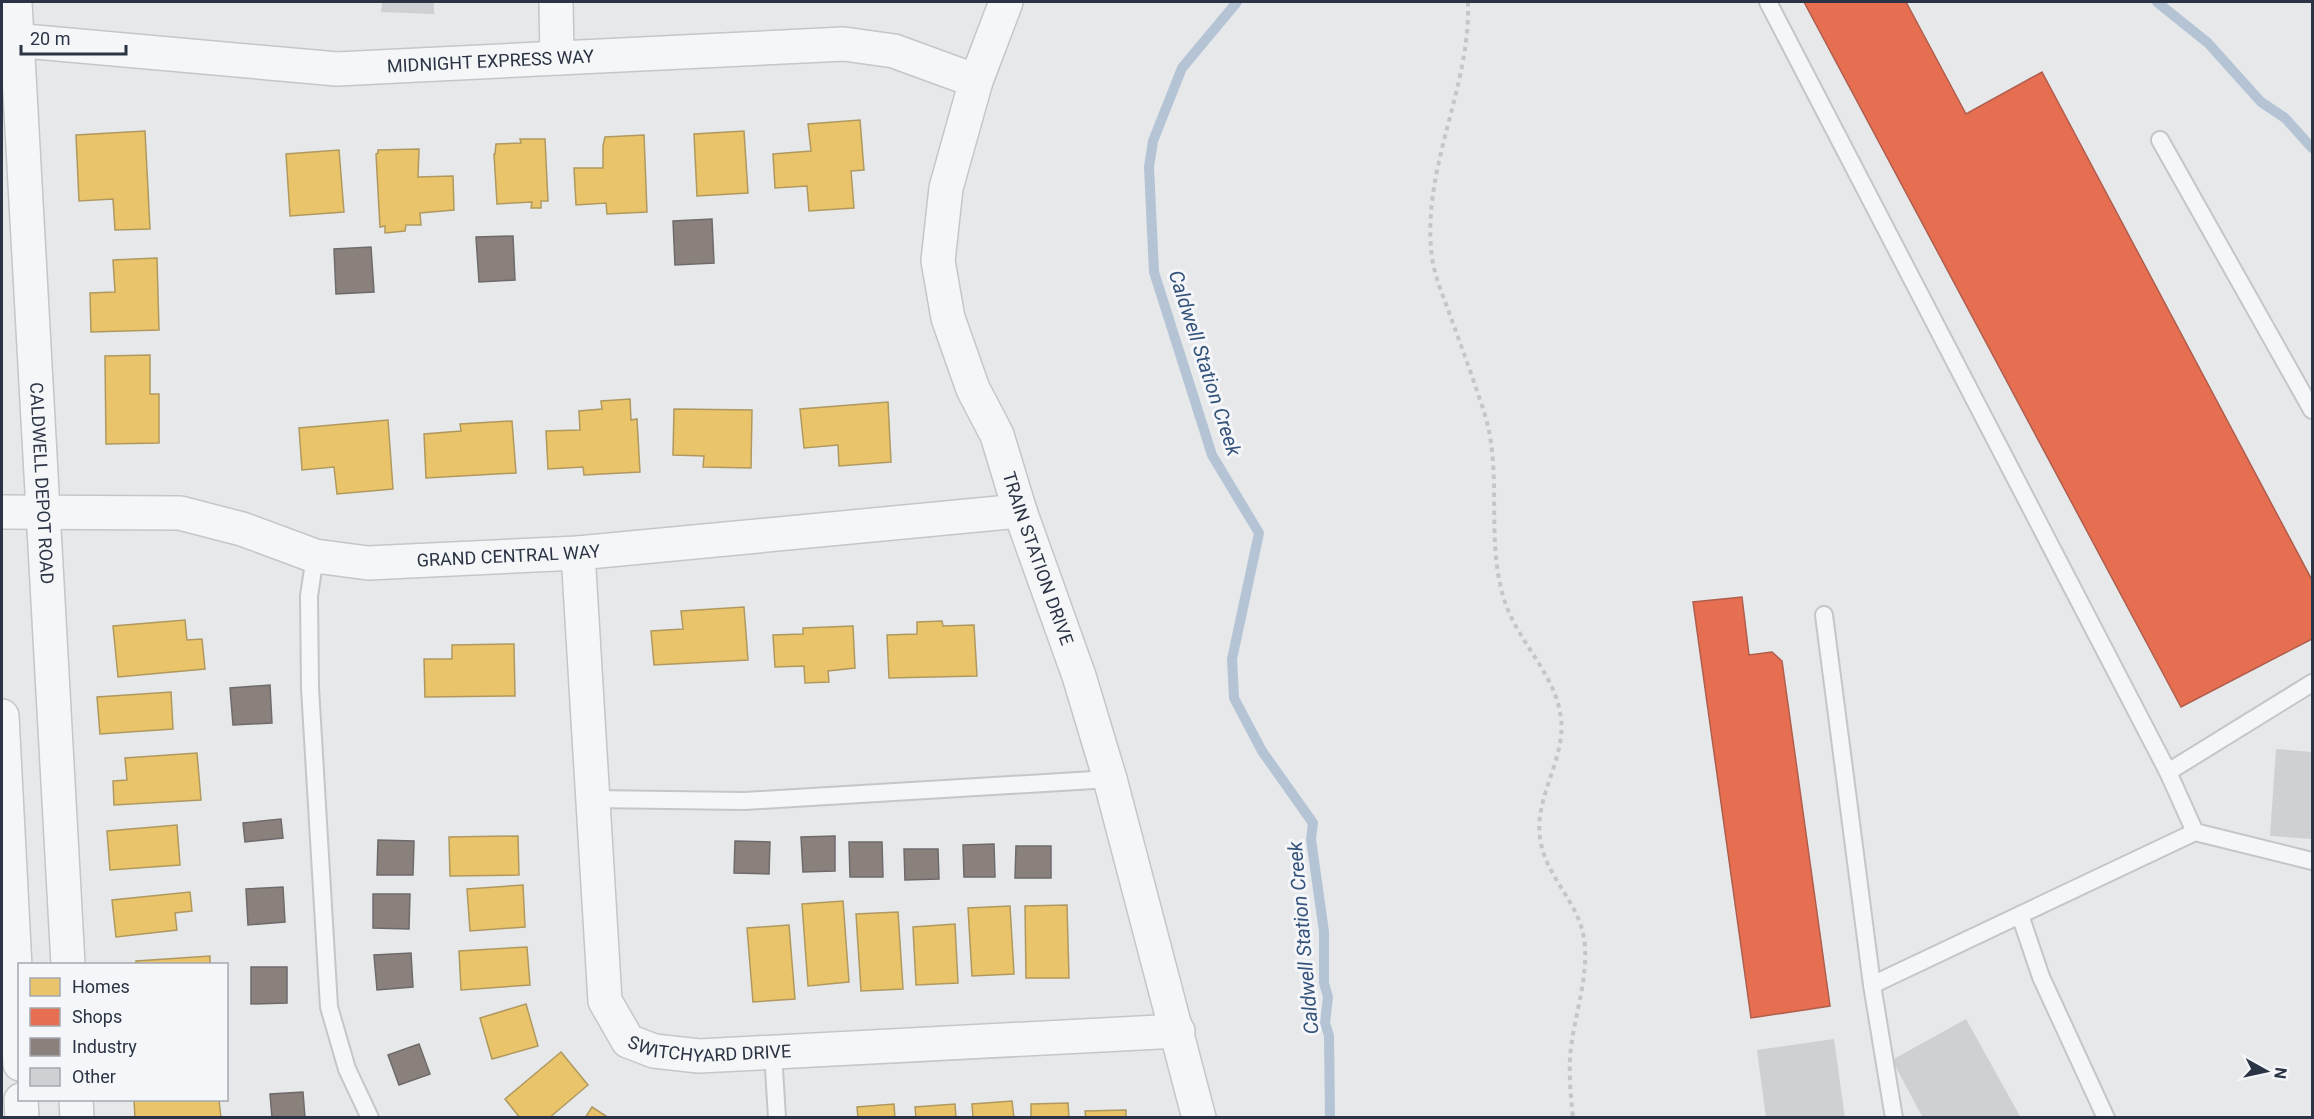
<svg xmlns="http://www.w3.org/2000/svg" width="2314" height="1119" font-family="Roboto,sans-serif">
	<style>
		.homes { fill: #e9c46a; stroke: #b0995f; stroke-width: 1.5 }
		.shops { fill: #e76f51; stroke: #af5d4d; stroke-width: 1.5 }
		.industry { fill: #8a817c; stroke: #6e6a6c; stroke-width: 1.5 }
		.lines { fill: none; stroke-linecap: round; stroke-linejoin: round }
		.stream { stroke: #b4c4d5; stroke-width: 10 }
		.building { fill: #ced0d3 }
		.service-casing { stroke: #c4c6c8; stroke-width: 20 }
		.minor-casing { stroke: #c4c6c8; stroke-width: 36 }
		.path { stroke: #c5c6ca; stroke-width: 4; stroke-dasharray: 4.5 4.5; stroke-linecap: butt }
		.service { stroke: #f5f6f7; stroke-width: 16 }
		.minor { stroke: #f5f6f7; stroke-width: 33 }
		.labels { text-anchor: middle; stroke-width: 6; stroke-linejoin: round; paint-order: stroke }
		.street-label { font-size: 18px; fill: #2b3445; stroke: #f4f6f9 }
		.water-label { font-size: 20px; font-style: italic; fill: #34527a; stroke: #f4f6f9 }
	</style>
	<rect width="100%" height="100%" fill="#e6e8ea"/>
	<g class="homes">
		<polygon points="860,120 864,170 851,171 854,208 809,211 807,186 775,188 773,154 811,151 808,124"/>
		<polygon points="145,131 150,229 115,230 113,199 79,201 76,135"/>
		<polygon points="744,131 748,193 697,196 694,134"/>
		<polygon points="644,135 647,212 607,214 606,203 576,205 574,168 603,168 603,146 605,137"/>
		<polygon points="520,139 545,139 548,201 541,201 541,208 531,208 532,202 497,204 494,154 495,154 496,144 521,143"/>
		<polygon points="419,149 418,177 453,176 454,210 420,213 421,225 406,225 405,231 385,233 385,226 380,227 376,154 378,153 378,150"/>
		<polygon points="339,150 344,212 290,216 286,154"/>
		<polygon points="157,258 159,330 91,332 90,293 115,292 113,260"/>
		<polygon points="150,355 150,394 159,394 159,443 106,444 105,356"/>
		<polygon points="630,399 631,420 637,419 640,472 584,475 583,467 548,469 546,431 580,430 579,411 602,409 601,401"/>
		<polygon points="888,402 891,462 839,466 838,445 804,448 800,409"/>
		<polygon points="674,409 752,410 751,468 703,467 704,456 673,455"/>
		<polygon points="388,420 393,489 337,494 334,467 302,470 299,428"/>
		<polygon points="512,421 516,473 426,478 424,434 461,431 460,424"/>
		<polygon points="744,607 748,660 654,665 651,631 683,629 681,611"/>
		<polygon points="185,620 187,640 202,639 205,669 118,677 113,626"/>
		<polygon points="942,621 943,626 974,625 977,676 889,678 887,635 917,634 917,622"/>
		<polygon points="853,626 855,668 828,671 829,682 805,683 804,666 775,667 773,635 803,634 803,628"/>
		<polygon points="514,644 515,696 425,697 424,659 452,659 452,645"/>
		<polygon points="171,692 173,729 100,734 97,697"/>
		<polygon points="197,753 201,800 114,805 113,781 127,780 125,758"/>
		<polygon points="177,825 180,865 110,870 107,831"/>
		<polygon points="518,836 519,875 450,876 449,837"/>
		<polygon points="523,885 525,927 470,931 467,889"/>
		<polygon points="190,892 192,911 175,913 177,930 116,937 112,900"/>
		<polygon points="843,901 849,982 808,986 802,904"/>
		<polygon points="1067,905 1069,978 1026,978 1025,906"/>
		<polygon points="1010,906 1014,974 972,976 968,908"/>
		<polygon points="898,912 903,989 861,991 856,914"/>
		<polygon points="955,924 958,983 916,985 913,927"/>
		<polygon points="789,925 795,999 753,1002 747,928"/>
		<polygon points="527,947 530,985 461,990 459,951"/>
		<polygon points="210,956 210,964 136,964 136,961"/>
		<polygon points="526,1004 538,1046 492,1059 480,1018"/>
		<polygon points="561,1052 588,1085 549,1118 520,1118 505,1099"/>
		<polygon points="134,1100 219,1100 221,1118 135,1118"/>
		<polygon points="1012,1101 1014,1118 973,1118 972,1104"/>
		<polygon points="1068,1103 1069,1118 1031,1118 1031,1104"/>
		<polygon points="894,1104 895,1118 858,1118 857,1107"/>
		<polygon points="955,1104 956,1118 916,1118 915,1107"/>
		<polygon points="592,1107 609,1118 585,1118"/>
		<polygon points="1126,1110 1126,1118 1086,1118 1085,1111"/>
	</g>
	<g class="shops">
		<polygon points="1804,2 1906,2 1966,114 2042,72 2312,580 2312,639 2181,707"/>
		<polygon points="1742,597 1749,655 1772,652 1782,661 1830,1006 1751,1018 1693,602"/>
	</g>
	<g class="industry">
		<polygon points="712,219 714,263 675,265 673,221"/>
		<polygon points="513,236 515,280 479,282 476,237"/>
		<polygon points="371,247 374,292 336,294 334,249"/>
		<polygon points="270,685 272,723 233,725 230,688"/>
		<polygon points="281,819 283,838 245,842 243,823"/>
		<polygon points="835,836 835,871 803,872 801,837"/>
		<polygon points="378,840 414,841 413,875 377,875"/>
		<polygon points="735,841 770,842 769,874 734,873"/>
		<polygon points="849,842 882,842 883,877 850,877"/>
		<polygon points="994,844 995,877 964,877 963,845"/>
		<polygon points="1016,846 1051,846 1051,878 1015,878"/>
		<polygon points="904,849 938,849 939,879 905,880"/>
		<polygon points="283,887 285,922 248,925 246,889"/>
		<polygon points="373,894 410,894 409,929 373,928"/>
		<polygon points="411,953 413,987 377,990 374,955"/>
		<polygon points="251,967 287,967 287,1003 251,1004"/>
		<polygon points="419,1044 430,1074 399,1085 388,1055"/>
		<polygon points="303,1092 305,1118 272,1118 270,1094"/>
	</g>
	<g class="lines">
		<g class="stream">
			<polyline points="1237,2 1182,68 1153,141 1149,167 1154,272 1212,455 1259,533 1232,659 1234,698 1262,751 1313,823 1311,839 1324,932 1324,983 1328,997 1325,1023 1329,1036 1330,1118"/>
			<polyline points="2157,2 2208,43 2261,102 2285,118 2312,148"/>
		</g>
	</g>
	<g class="building">
		<polygon points="382,2 434,2 434,14 381,12"/>
		<polygon points="2276,749 2312,752 2312,839 2270,836"/>
		<polygon points="1966,1019 2021,1118 1923,1118 1892,1060"/>
		<polygon points="1834,1039 1845,1118 1766,1118 1757,1050"/>
	</g>
	<g class="lines">
		<defs>
			<g id="service">
				<polyline points="1768,2 2168,772 2195,832 2312,861"/>
				<polyline points="2160,140 2312,410"/>
				<polyline points="315,556 309,596 310,688 329,1007 347,1069 370,1118"/>
				<polyline points="1824,615 1872,985 2195,832"/>
				<polyline points="2168,772 2312,683"/>
				<polyline points="592,799 745,801 1110,779"/>
				<polyline points="2020,915 2041,977 2106,1118"/>
				<polyline points="1872,985 1894,1118"/>
				<polyline points="773,1052 777,1118"/>
			</g>
			<g id="minor">
				<path id="s1" d="M15 2 68 964"/>
				<polyline points="556,2 557,58"/>
				<path id="s2" d="M1006 2 976 81 946 188 938 261 948 318 973 389 997 435 1020 511 1079 676 1110 779 1199 1118"/>
				<path id="s3" d="M2 39 337 69 844 44 894 51 976 81"/>
				<path id="s4" d="M2 512 180 513 242 529 315 556 368 563 578 553 1020 511"/>
				<path id="s5" d="M578 553 605 1001 628 1041 654 1051 699 1056 1178 1031"/>
				<polyline points="2,716 20,1064"/>
				<polyline points="21,1100 22,1118"/>
				<polyline points="76,1100 77,1118"/>
			</g>
		</defs>
		<use href="#service" class="service-casing"/>
		<use href="#minor" class="minor-casing"/>
		<path class="path" d="M1468 2C1471 85 1424 164 1431 248 1432 267 1439 286 1446 304 1457 335 1469 366 1479 397 1483 408 1487 420 1489 431 1500 486 1487 545 1504 599 1517 642 1555 672 1561 718 1566 759 1534 797 1540 838 1545 876 1578 901 1584 938 1590 978 1572 1020 1570 1059 1569 1079 1571 1098 1573 1118"/>
		<use href="#service" class="service"/>
		<use href="#minor" class="minor"/>
	</g>
	<g class="labels">
		<g class="street-label">
			<text dy="6" stroke="none"><textPath href="#s3" startOffset="490">MIDNIGHT EXPRESS WAY</textPath></text>
			<text dy="6" stroke="none"><textPath href="#s1" startOffset="482">CALDWELL DEPOT ROAD</textPath></text>
			<text dy="6" stroke="none"><textPath href="#s4" startOffset="514">GRAND CENTRAL WAY</textPath></text>
			<text dy="6" stroke="none"><textPath href="#s2" startOffset="584">TRAIN STATION DRIVE</textPath></text>
			<text dy="6" stroke="none"><textPath href="#s5" startOffset="578">SWITCHYARD DRIVE</textPath></text>
		</g>
		<g class="water-label">
			<text transform="translate(1205 363) rotate(72)" y="7">Caldwell Station Creek</text>
			<text transform="translate(1303 938) rotate(-95)" y="7">Caldwell Station Creek</text>
		</g>
	</g>
	<rect width="2314" height="1119" fill="none" stroke="#2b3445" stroke-width="6"/>
	<rect x="18" y="963" width="210" height="138" fill="#f4f6f9" stroke="#a4a8b1" stroke-width="1.5"/>
	<rect x="30" y="978" width="30" height="18" fill="#e9c46a" stroke="#a4a8b1" stroke-width="1.5"/>
	<text x="72" y="993" font-size="18" fill="#2b3445">Homes</text>
	<rect x="30" y="1008" width="30" height="18" fill="#e76f51" stroke="#a4a8b1" stroke-width="1.5"/>
	<text x="72" y="1023" font-size="18" fill="#2b3445">Shops</text>
	<rect x="30" y="1038" width="30" height="18" fill="#8a817c" stroke="#a4a8b1" stroke-width="1.5"/>
	<text x="72" y="1053" font-size="18" fill="#2b3445">Industry</text>
	<rect x="30" y="1068" width="30" height="18" fill="#ced0d3" stroke="#a4a8b1" stroke-width="1.5"/>
	<text x="72" y="1083" font-size="18" fill="#2b3445">Other</text>
	<g transform="translate(2266 1071) rotate(98)" stroke="#f4f6f9" stroke-width="4.5" paint-order="stroke">
	<path d="M0-4.5L10 22L0 15L-10 22Z" fill="#2b3445"/>
	<text y="-9" font-size="16" font-weight="bold" text-anchor="middle" fill="#2b3445">N</text>
	</g>
	<path d="M21 45v9h105v-9" fill="none" stroke="#2b3445" stroke-width="3"/>
	<text x="30" y="45" font-size="18" fill="#2b3445" stroke="#f4f6f9" stroke-width="4.5" paint-order="stroke">20 m</text>
</svg>
